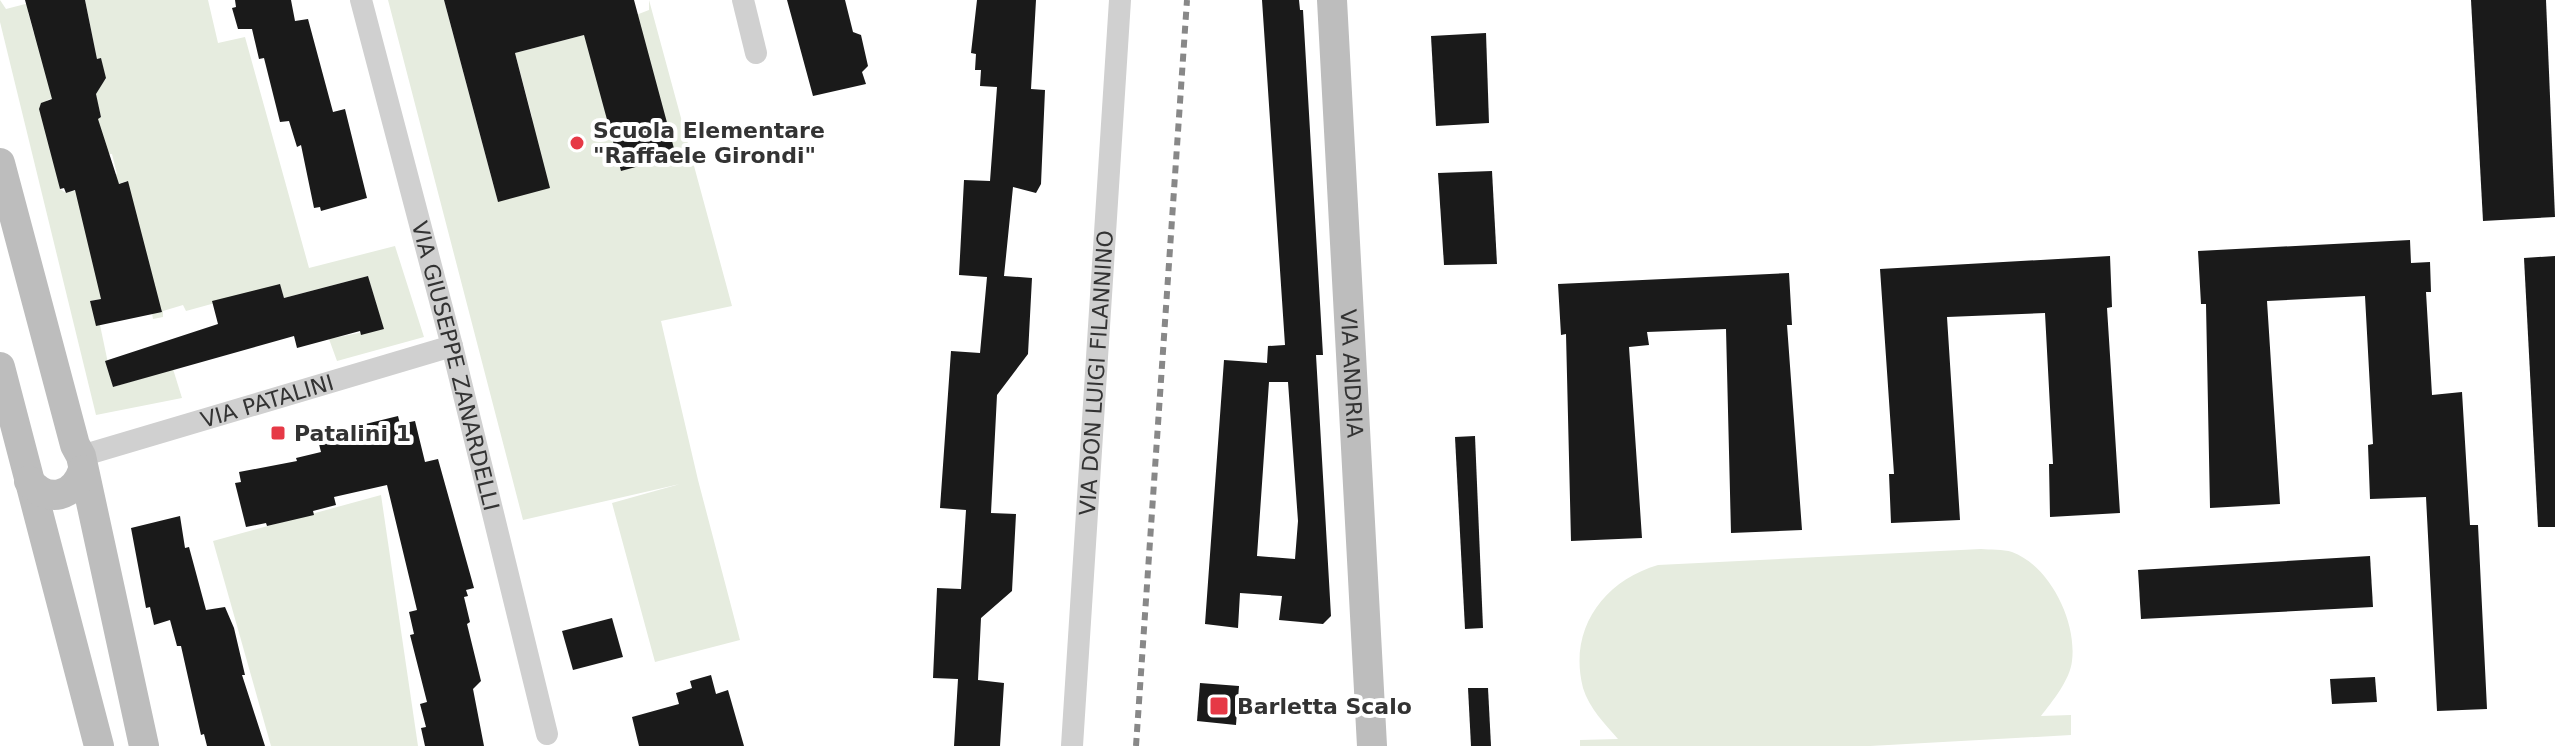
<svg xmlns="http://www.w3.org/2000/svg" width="2555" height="746" font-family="'DejaVu Sans',sans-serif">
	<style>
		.green { fill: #e6ecdf }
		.building { fill: #1a1a1a; fill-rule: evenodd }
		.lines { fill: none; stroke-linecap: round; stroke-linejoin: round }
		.street { stroke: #d0d0d0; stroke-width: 22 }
		.secondary { stroke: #bdbdbd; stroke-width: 30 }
		.rail { stroke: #888; stroke-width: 6; stroke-dasharray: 8 6; stroke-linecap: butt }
		.poi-dot { fill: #e63946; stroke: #fff; stroke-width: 3 }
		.labels { text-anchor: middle; stroke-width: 8; stroke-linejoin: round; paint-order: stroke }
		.poi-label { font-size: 22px; font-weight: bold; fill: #333; stroke: #fff; text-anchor: start }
		.street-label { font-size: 22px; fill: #333; stroke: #fff }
	</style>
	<rect width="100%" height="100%" fill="#fff"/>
	<g class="green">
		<polygon points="0,0 6,9 33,2 35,10 28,12 34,34 37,34 50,90 58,97 47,100 60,189 66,193 81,189 109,297 91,301 100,325 113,387 173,369 182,398 96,415 0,22"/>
		<polygon points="85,0 208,0 218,43 245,37 309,268 395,246 424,337 337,361 329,339 383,328 368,276 284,298 280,285 186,311 183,305 163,311 163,317 153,319 127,181 112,186 110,176 117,174 112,154 108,154 93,120 101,117 96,96 89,97 106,79 101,59 97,59"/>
		<polygon points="388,0 444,0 498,202 532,117 515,53 584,35 649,10 649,0 732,306 661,321 698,480 740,640 655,662 612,503 680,484 523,520"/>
		<polygon points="381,495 418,746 271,746 213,541"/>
		<path d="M1981 549C1990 550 2003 549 2012 552 2050 566 2077 622 2072 661 2070 680 2052 702 2041 716L2071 715V735L1870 746H1580V740L1618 739C1605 724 1589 708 1583 688 1568 630 1603 581 1658 565Z"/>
	</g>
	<g class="building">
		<polygon points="25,0 85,0 97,59 101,58 106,78 96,94 101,117 98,119 119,184 128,181 162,312 96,326 90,301 101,299 75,190 66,193 64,188 60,189 39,109 41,103 52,99"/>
		<polygon points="235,0 291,0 295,21 308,19 333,112 345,109 367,198 321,211 320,207 314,208 301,145 297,147 289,121 280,122 264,58 259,59 252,29 238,29 232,8 236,7"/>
		<polygon points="444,0 634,0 676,156 621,171 584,35 515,53 550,188 498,202"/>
		<polygon points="787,0 845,0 853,32 861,35 868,66 862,72 866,84 813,96"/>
		<polygon points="977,0 1036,0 1031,89 1045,90 1041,184 1036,193 1013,187 1004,276 1032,278 1028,354 997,395 991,513 1016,514 1012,591 981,618 978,680 1004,683 1000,746 954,746 958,679 933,678 937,588 961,589 966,510 940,508 951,351 980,353 987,277 959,275 964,180 990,181 997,87 980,86 981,70 975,70 976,54 971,53"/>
		<path d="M1262 0H1299L1300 10H1303L1323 355H1316L1331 616 1323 624 1279 620 1282 596 1240 593 1238 628 1205 624 1224 360 1267 363 1268 346 1285 345ZM1269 382H1288L1298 521 1295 559 1257 556Z"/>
		<polygon points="2471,0 2546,0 2555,217 2483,221"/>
		<polygon points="1486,33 1489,123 1436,126 1431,36"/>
		<polygon points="1492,171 1497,264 1444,265 1438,173"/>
		<polygon points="2410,240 2411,263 2430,262 2431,292 2426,292 2432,395 2462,392 2470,525 2478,525 2487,709 2437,711 2426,497 2370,499 2368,445 2373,444 2365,296 2267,301 2280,504 2210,508 2206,304 2201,304 2198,251"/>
		<polygon points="2110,256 2112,307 2107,308 2120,513 2050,517 2049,464 2053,464 2045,313 1947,317 1960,520 1891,523 1889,474 1894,474 1880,269"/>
		<polygon points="2555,256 2555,527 2538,527 2524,258"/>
		<polygon points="1789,273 1792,325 1787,325 1802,530 1731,533 1726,329 1647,332 1649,345 1629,347 1642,538 1571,541 1566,334 1561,335 1558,284"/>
		<polygon points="368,276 384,329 361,335 360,331 297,348 294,336 113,387 105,361 218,324 212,301 280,284 284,298"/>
		<polygon points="398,416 400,424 415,421 425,462 438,459 474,588 466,590 468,596 464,597 470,622 467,624 481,681 473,689 484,746 425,746 421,728 426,727 420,704 427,702 410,635 414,634 409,612 417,610 387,485 334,497 336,505 313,511 314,515 267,526 266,523 246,527 235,483 241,482 239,472 297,461 296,458 321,452 318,440 338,436 337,431"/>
		<polygon points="1475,436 1483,628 1465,629 1455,437"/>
		<polygon points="180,516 185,548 189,547 206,610 225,607 234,628 245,675 242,675 265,746 207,746 204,734 201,735 181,646 177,646 170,620 154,625 150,607 146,608 131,528"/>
		<polygon points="2370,556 2373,607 2141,619 2138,570"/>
		<polygon points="612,618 623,657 573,670 562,631"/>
		<polygon points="711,675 716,694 728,690 744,746 639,746 632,717 679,704 676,693 692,688 690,681"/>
		<polygon points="2375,677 2377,702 2332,704 2330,679"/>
		<polygon points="1200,683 1239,686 1236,725 1197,721"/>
		<polygon points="1468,688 1488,688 1491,746 1471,746"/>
	</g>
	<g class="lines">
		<g class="street">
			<path id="s1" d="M361 0 452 346 547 734"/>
			<polyline points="743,0 756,53"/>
			<path id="s2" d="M81 456 452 346"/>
			<path id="s3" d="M1072 746 1120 0"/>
		</g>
		<g class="secondary">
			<path id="s4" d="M1332 0 1372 746"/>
			<polyline points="0,163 75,445 81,456 144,746"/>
			<polyline points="0,367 99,746"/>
			<path d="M29 481C48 504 74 497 83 470"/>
		</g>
		<polyline class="rail" points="1136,746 1187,0"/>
	</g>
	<g class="poi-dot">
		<circle cx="577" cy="143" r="8"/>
		<rect x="270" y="425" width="16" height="16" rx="4"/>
		<rect x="1209" y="696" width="20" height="20" rx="4"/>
	</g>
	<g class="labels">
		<g class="poi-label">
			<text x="593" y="138">Scuola Elementare<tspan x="593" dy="25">"Raffaele Girondi"</tspan></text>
			<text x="294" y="441">Patalini 1</text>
			<text x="1237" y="714">Barletta Scalo</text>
		</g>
		<g class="street-label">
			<text dy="8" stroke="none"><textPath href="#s1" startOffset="378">VIA GIUSEPPE ZANARDELLI</textPath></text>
			<text dy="8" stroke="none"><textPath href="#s3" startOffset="374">VIA DON LUIGI FILANNINO</textPath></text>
			<text dy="8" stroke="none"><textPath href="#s4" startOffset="374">VIA ANDRIA</textPath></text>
			<text dy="8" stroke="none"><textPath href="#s2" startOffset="194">VIA PATALINI</textPath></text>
		</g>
	</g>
</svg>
